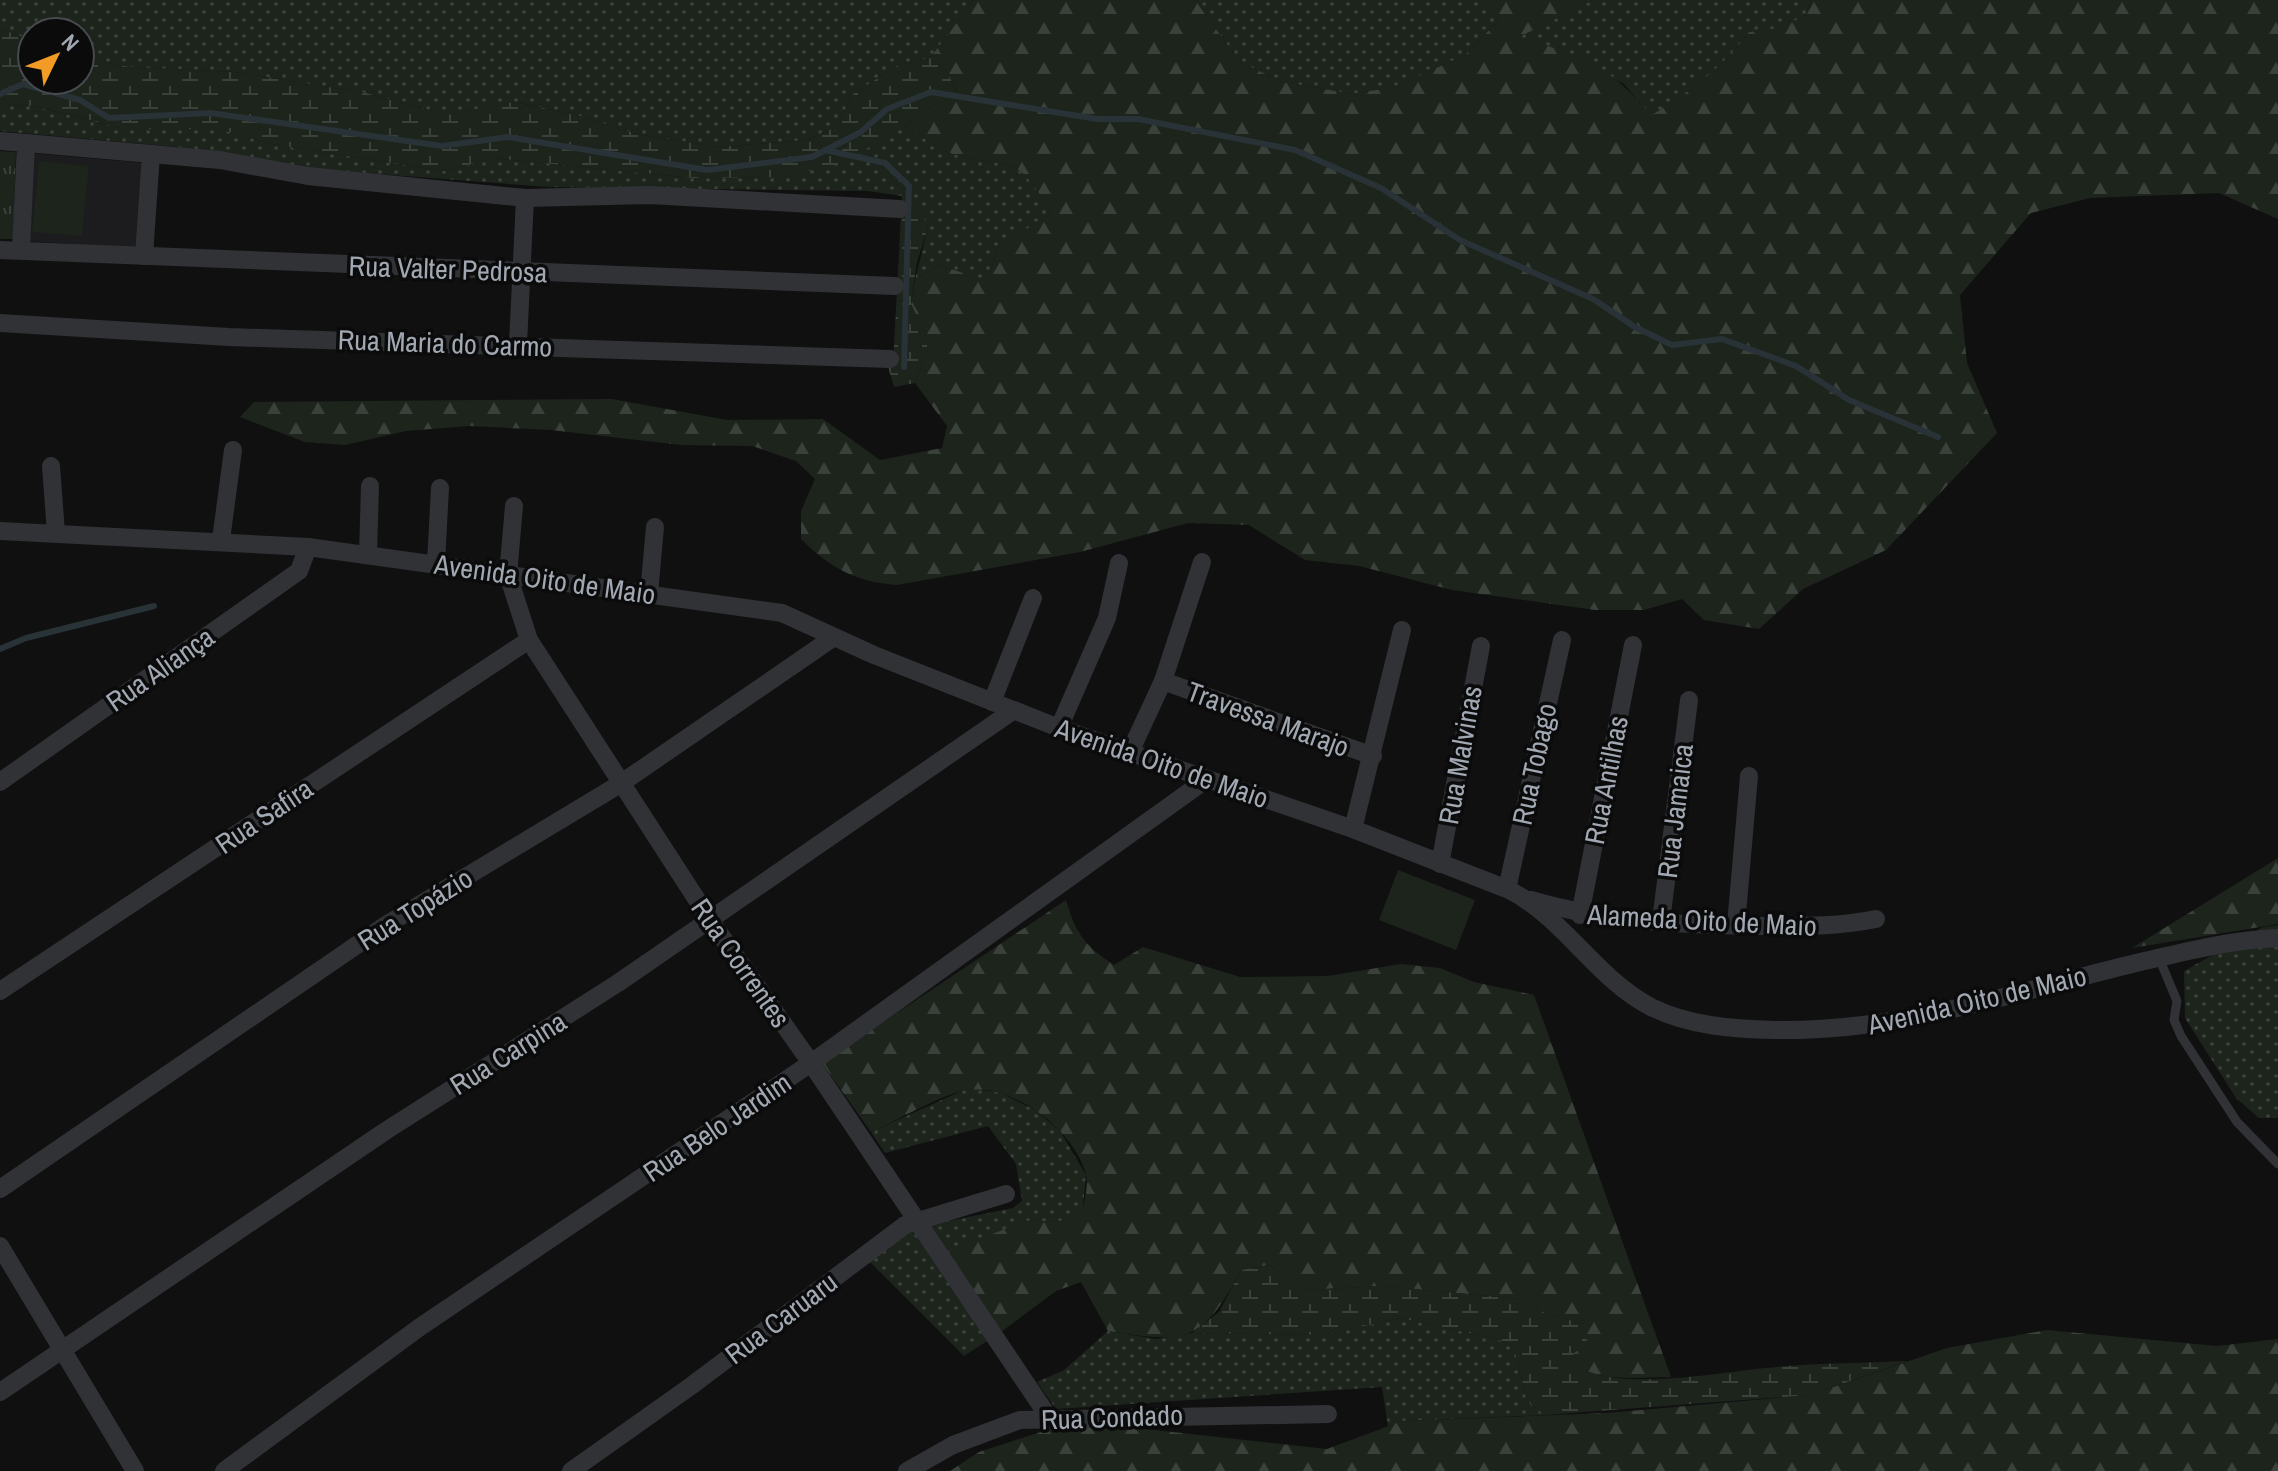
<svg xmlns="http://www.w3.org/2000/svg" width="2278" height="1471" font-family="'Archivo Narrow',sans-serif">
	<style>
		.built { fill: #1c1c1e }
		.grass { fill: url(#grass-dots) }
		.forest { fill: url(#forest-firs) }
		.wetland { fill: url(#wetland-marsh) }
		.park { fill: url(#park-tufts) }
		.pitch { fill: #1c241c }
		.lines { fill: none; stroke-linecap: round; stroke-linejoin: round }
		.stream { stroke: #283237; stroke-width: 6 }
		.lane { stroke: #313236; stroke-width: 9 }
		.street { stroke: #313236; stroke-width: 18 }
		.labels { text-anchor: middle; stroke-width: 7; stroke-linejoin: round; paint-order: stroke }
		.street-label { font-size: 28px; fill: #a1a8b2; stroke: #0b0b0c }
	</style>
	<defs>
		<pattern id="grass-dots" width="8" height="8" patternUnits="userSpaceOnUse" patternTransform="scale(2)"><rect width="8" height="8" fill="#1c241c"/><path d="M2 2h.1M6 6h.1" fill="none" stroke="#3a413b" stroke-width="1.8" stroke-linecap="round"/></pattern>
		<pattern id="forest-firs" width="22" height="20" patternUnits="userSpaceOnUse" patternTransform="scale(2)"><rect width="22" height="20" fill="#1c241c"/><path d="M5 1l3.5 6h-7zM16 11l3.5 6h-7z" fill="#3a413b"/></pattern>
		<pattern id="wetland-marsh" width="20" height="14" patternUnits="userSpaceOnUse" patternTransform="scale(2)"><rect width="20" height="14" fill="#1c241c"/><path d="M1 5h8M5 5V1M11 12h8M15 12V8" fill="none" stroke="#3a413b"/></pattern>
		<pattern id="park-tufts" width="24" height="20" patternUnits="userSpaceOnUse" patternTransform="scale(2)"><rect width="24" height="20" fill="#1c241c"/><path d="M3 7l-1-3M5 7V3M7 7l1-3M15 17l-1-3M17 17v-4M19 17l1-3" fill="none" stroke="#3a413b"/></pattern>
	</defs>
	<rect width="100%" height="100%" fill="#101011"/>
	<polygon class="built" points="29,153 145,163 139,248 26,241"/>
	<g class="grass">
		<polygon points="0,0 974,0 930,58 900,64 853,94 836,127 807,140 717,147 637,134 580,116 516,102 447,115 366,93 235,72 130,67 80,58 80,32 32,32 32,40 0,29"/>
		<polygon points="1195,0 1485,0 1500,19 1465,55 1394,87 1353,94 1283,82 1240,62"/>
		<path d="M1593 0H1811L1806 15 1780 29 1749 32C1721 69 1691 92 1652 116L1623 83 1516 38Z"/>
		<path d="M0 105 34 106 124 129H218L277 145 444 171 493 158 693 178 785 177 904 127C920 134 937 149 953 154 1013 170 1017 151 1051 214L998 247 991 270 981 280 939 265 915 280 928 228 902 196 868 191 549 187 286 167 178 147 0 131Z"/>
		<polygon points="2278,925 2278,1118 2259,1118 2236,1098 2185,1018 2184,971 2263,927"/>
		<polygon points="966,1089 999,1092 1035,1110 1060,1131 1086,1175 1082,1218 1053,1222 1030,1220 1001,1332 964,1356 867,1259 909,1229 1013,1208 1022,1201 1016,1164 988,1126 885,1153 871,1132"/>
		<polygon points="1400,1318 1497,1339 1514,1347 1527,1401 1545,1415 1402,1421 1388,1426 1382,1387 1056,1409 1037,1382 1064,1370 1108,1331 1156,1339 1192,1333 1324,1335"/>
	</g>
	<g class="forest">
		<path d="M974 0H1195L1240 62 1283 82 1353 94 1394 87 1465 55 1500 19 1485 0H1593L1517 38C1584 55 1605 63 1652 115 1691 91 1721 69 1749 32L1780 28 1806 15 1811 0H2278V219L2219 193 2090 198 2031 213 1960 295 1967 363 1997 433 1886 550 1803 589 1759 629 1704 620 1682 599 1644 610H1595L1452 590 1359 566 1305 560 1249 525 1188 523 1080 552 897 585C856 582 830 568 801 539V511L815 479 796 461 752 446 681 445 551 430 470 426 406 431 345 445 305 442 240 417 254 402 612 399 727 420 823 419 880 460 942 448 947 426 915 383 927 351V338L911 304 915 280 939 265 981 279 991 270 998 247 1051 214C1017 151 1013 170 953 154 937 149 920 134 904 127L935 104 958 95 947 71 930 58Z"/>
		<polygon points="2278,858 2278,924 2132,948"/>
		<path d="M1066 900C1076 934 1084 945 1114 965L1143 947 1240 977 1328 976 1401 964 1440 968 1474 982 1534 995 1671 1377C1638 1377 1592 1384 1569 1359L1583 1324 1545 1313 1521 1299 1383 1286 1305 1290 1269 1265 1241 1270C1203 1342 1187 1344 1108 1331L1081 1282 1056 1291 1001 1332 948 1250 1030 1220 1053 1222 1082 1217C1083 1205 1089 1186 1086 1174 1074 1130 1014 1084 968 1090 946 1092 894 1122 871 1132L822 1063Z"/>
		<polygon points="2047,1330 2217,1346 2278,1339 2278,1471 950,1471 979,1452 1053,1428 1109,1425 1327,1449 1402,1421 1607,1413 1810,1395 1947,1348"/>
	</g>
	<g class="wetland">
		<polygon points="0,29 32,40 32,80 80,80 80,58 130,67 235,72 366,93 447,115 515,102 580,116 637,134 717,147 807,140 836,127 853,94 900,64 930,58 947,71 958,96 935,104 904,127 842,163 785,177 693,178 494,158 444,171 277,145 218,129 124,129 35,106 0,105"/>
		<polygon points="902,196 918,202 928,228 917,262 911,304 927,338 927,351 915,383 894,387 888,367 893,365"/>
		<path d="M1269 1265 1305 1290 1383 1286 1521 1299 1545 1313 1583 1324 1588 1339 1569 1359C1601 1396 1720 1372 1766 1368 1813 1363 1861 1363 1908 1361L1810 1395 1545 1415 1527 1401 1514 1347 1497 1339 1400 1318 1324 1335 1192 1333 1219 1312 1241 1270Z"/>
	</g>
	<polygon class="park" points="0,151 16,152 13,239 0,239"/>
	<g class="pitch">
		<polygon points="39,161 89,166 82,236 32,232"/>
		<polygon points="1398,870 1475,900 1456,950 1379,920"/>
	</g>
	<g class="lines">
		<g class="stream">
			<polyline points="0,94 23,84 80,100 109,118 211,113 442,146 508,137 707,170 812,157 861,132 887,109 931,92 1097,119 1138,119 1295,150 1381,188 1460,240 1593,299 1635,327 1672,345 1722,339 1796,366 1849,400 1938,437"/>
			<polyline points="825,150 885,163 909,186 904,367"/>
			<polyline points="0,649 26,638 154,606"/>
		</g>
		<polyline class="lane" points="2159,958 2177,1001 2174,1020 2181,1036 2237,1122 2278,1164"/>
		<g class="street">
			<polyline points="0,141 26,143 21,250"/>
			<polyline points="26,143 220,160 308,176 525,198 650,195 900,209"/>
			<polyline points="0,250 895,286"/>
			<polyline points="144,256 151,154"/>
			<polyline points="0,323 229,337 890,359"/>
			<polyline points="518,344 525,198"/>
			<polyline points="51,466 56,533"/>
			<polyline points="514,506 508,575 529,640 710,920 811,1063 1050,1419"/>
			<path d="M0 531 308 547 782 613 874 655 1059 728 1353 829 1507 889C1563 916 1595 978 1651 1007 1689 1026 1733 1029 1775 1030 1899 1032 2016 992 2136 963 2184 952 2229 940 2278 938"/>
			<polyline points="221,540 233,450"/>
			<polyline points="368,554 370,486"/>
			<polyline points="436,563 440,488"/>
			<polyline points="649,594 655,527"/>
			<polyline points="1163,681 1373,756"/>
			<polyline points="992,702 1033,598"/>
			<polyline points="1059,728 1107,618 1119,563"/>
			<polyline points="1130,752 1163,681 1202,562"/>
			<polyline points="0,782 299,571 308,547"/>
			<polyline points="1353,829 1402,630"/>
			<polyline points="1440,864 1481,646"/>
			<polyline points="1507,889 1562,640"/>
			<path d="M1531 900C1605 922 1684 925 1761 926 1801 926 1837 927 1876 919"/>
			<polyline points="1580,915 1633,645"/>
			<polyline points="1661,921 1689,700"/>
			<polyline points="1736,925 1749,776"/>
			<polyline points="0,991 529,640"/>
			<polyline points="0,1189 386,925 620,784 834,637"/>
			<polyline points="0,1246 135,1471"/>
			<polyline points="0,1392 387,1130 618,983 1014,710"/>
			<polyline points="224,1471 420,1327 811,1063 1207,779"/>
			<polyline points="571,1471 691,1386 905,1225 1006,1194"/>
			<polyline points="907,1471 953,1445 1020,1420 1328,1414"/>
		</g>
	</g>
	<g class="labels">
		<g class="street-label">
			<text transform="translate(448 269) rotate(2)" y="10">Rua Valter Pedrosa</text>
			<text transform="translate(445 343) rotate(2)" y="10">Rua Maria do Carmo</text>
			<text transform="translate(545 579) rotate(8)" y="10">Avenida Oito de Maio</text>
			<text transform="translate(160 669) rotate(-35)" y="10">Rua Aliança</text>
			<text transform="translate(1268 719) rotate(20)" y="10">Travessa Marajo</text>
			<text transform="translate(1460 755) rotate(-80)" y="10">Rua Malvinas</text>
			<text transform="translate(1162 763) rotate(19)" y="10">Avenida Oito de Maio</text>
			<text transform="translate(1534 764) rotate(-78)" y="10">Rua Tobago</text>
			<text transform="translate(1606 780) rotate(-79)" y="10">Rua Antilhas</text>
			<text transform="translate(1675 811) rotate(-83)" y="10">Rua Jamaica</text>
			<text transform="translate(264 816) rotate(-34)" y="10">Rua Safira</text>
			<text transform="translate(415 909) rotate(-32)" y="10">Rua Topázio</text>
			<text transform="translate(1702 920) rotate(3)" y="10">Alameda Oito de Maio</text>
			<text transform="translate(741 963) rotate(55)" y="10">Rua Correntes</text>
			<text transform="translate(1977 1000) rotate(-13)" y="10">Avenida Oito de Maio</text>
			<text transform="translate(508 1053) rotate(-32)" y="10">Rua Carpina</text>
			<text transform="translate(717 1127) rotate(-34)" y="10">Rua Belo Jardim</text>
			<text transform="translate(781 1318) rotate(-37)" y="10">Rua Caruaru</text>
			<text transform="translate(1112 1417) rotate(-2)" y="10">Rua Condado</text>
		</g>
	</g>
	<g transform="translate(56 56) rotate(47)"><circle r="38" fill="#0b0b0c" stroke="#474a4e" stroke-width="2"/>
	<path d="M0-6L14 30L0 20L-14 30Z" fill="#f39c25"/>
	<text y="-12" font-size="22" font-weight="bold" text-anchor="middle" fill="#a1a8b2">N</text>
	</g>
</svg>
